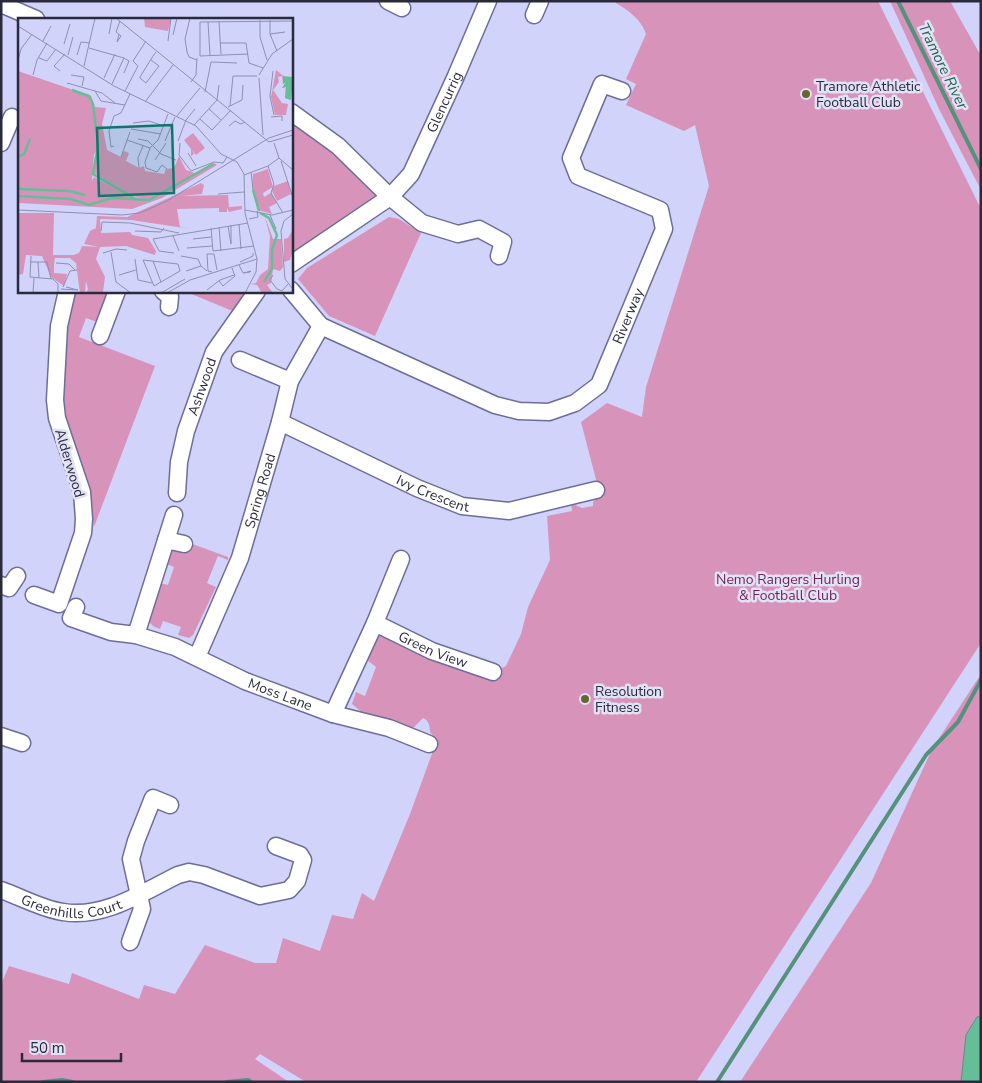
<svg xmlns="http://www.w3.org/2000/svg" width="982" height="1083" font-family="'Nunito Sans',sans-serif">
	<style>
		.green { fill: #d793ba }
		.water { fill: #66be98; stroke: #54927d }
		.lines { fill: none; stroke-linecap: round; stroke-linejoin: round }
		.stream { stroke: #54927d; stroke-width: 4 }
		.street-casing { stroke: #6d6d9a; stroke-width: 19 }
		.street { stroke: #fff; stroke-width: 16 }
		.poi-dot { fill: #696431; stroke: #e1e2f6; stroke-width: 2 }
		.labels { text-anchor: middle; stroke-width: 5; stroke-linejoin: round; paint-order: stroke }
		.poi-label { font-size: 14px; fill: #2a2a3d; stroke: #e1e2f6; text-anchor: start }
		.street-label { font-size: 14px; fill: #2a2a3d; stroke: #e1e2f6 }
		.park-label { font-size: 14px; fill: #731f57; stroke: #e1e2f6 }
		.water-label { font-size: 15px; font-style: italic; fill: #21644a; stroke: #e1e2f6 }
		.inset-river { fill: none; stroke: #66be98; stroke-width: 2.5 }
		.inset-road { fill: none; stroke: #8f8faf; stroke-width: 1 }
		.view { fill: #0f766e; fill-opacity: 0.15; stroke: #0f766e; stroke-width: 2.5 }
		.inset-edge { fill: none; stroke: #2a2a3d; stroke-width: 2.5 }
	</style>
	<rect width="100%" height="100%" fill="#d2d3fb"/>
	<g class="green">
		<path d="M616 1H878L981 209V643L696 1082H306L260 1054 255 1059 289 1082H1V984L9 966 69 984 72 973 139 999 144 985 175 994 205 945 255 963H276L283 938 320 951 332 915 353 919 362 893 374 901 410 814 437 740 430 732C430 727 429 720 423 718L412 729 363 713 352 704 356 692 365 696 376 667 367 660 378 635 385 634 422 651 498 680 502 668 506 666 521 634 528 607 550 560 547 516 572 511 571 503 582 508 593 506V502L600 495 581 422 607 403 642 417 646 387 709 186 695 125 684 131 626 105 636 84 626 79 646 34C641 19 629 11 616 3Z"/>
		<polygon points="890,1 950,1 981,56 981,190 939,109"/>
		<polygon points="291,125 298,126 341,158 373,189 376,196 375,201 291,255"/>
		<polygon points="389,217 399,219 421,233 375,336 329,316 298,279 307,268"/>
		<polygon points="74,291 109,291 97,322 86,318 79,337 155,366 94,527 89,497 61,408 64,340"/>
		<polygon points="189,291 247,291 235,312 189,293"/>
		<polygon points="187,542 228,557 228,560 218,556 207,583 216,587 193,635 189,638 178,635 181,627 163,621 160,629 153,626 149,621 160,583 168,585 174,567 164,563 172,551 176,551 184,554"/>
		<polygon points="981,674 981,1016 977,1017 966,1035 961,1082 740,1082 871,883 932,749"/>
	</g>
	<polygon class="water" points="981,1016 981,1082 961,1082 966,1035 977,1017"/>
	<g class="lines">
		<g class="stream">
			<polyline points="898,1 981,169"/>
			<polyline points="43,1082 62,1080 73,1082"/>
			<polyline points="227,1082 248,1080 251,1082"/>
			<polyline points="717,1082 926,755 958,722 981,680"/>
		</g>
		<defs>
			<g id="street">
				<polyline points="388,1 402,8"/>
				<polyline points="1,4 36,19"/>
				<polyline points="534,15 540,1"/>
				<polyline points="291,112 338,146 390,197 422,223 458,234 479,229 503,242 499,256"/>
				<polyline points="1,143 12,117"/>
				<path id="s1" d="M291 264 390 197 411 174 456 76 488 1"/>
				<path id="s2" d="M291 290 321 326 495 405 519 411 549 412 575 403 599 385 664 229 660 210 578 176 571 158 602 84 622 91"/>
				<polyline points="163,291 170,297 169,307"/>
				<polyline points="100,336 117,291"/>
				<polyline points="240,360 290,381"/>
				<path id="s3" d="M280 422 417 488 462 506 509 511 596 490"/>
				<path id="s4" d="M177 493 179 462 186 431 214 352 257 291"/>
				<polyline points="166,540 184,544"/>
				<polyline points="1,585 9,588 17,576"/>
				<polyline points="34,595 59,604 83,533 84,519 82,492 57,418 55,400 59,326 67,291"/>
				<path id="s5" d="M76 607 71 618 111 632 136 635 175 647 245 681 333 714 389 728 429 744"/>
				<path id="s6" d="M375 623 432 651 493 672"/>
				<polyline points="136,635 174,515"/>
				<path id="s7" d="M197 657 240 558 280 422 290 381 321 326"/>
				<polyline points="333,714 375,623 401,559"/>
				<polyline points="1,736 22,743"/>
				<path id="s8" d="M1 890C21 897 42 909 63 912 104 919 143 892 178 875L189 872 204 875 260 896 289 890 297 881 303 860 300 855 276 846"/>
				<polyline points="130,942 142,909 131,859 136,841 153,798 170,805"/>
			</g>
		</defs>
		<use href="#street" class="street-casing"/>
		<use href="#street" class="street"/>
	</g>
	<g class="poi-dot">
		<circle cx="806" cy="94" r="5"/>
		<circle cx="585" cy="699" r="5"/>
	</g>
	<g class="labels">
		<g class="poi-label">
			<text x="816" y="91">Tramore Athletic<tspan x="816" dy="16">Football Club</tspan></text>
			<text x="595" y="696">Resolution<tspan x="595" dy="16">Fitness</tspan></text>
		</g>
		<g class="street-label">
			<text dy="5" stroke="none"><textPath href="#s1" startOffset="230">Glencurrig</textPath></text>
			<text dy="5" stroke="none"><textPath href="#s2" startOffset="425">Riverway</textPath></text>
			<text dy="5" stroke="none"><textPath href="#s4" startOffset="110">Ashwood</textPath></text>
			<text transform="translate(70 463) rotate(73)" y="5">Alderwood</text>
			<text dy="5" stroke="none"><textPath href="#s7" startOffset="178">Spring Road</textPath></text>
			<text dy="5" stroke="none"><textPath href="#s3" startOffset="169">Ivy Crescent</textPath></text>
			<text dy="5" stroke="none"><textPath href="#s6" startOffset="64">Green View</textPath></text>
			<text dy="5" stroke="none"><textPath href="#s5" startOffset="236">Moss Lane</textPath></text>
			<text dy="5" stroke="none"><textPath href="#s8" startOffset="74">Greenhills Court</textPath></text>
		</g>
		<g class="park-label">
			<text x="788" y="584">Nemo Rangers Hurling<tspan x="788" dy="16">&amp; Football Club</tspan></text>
		</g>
		<g class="water-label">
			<text transform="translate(943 66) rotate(64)" y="5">Tramore River</text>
		</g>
	</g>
	<g transform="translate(18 18)">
		<rect width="275" height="275" fill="#d2d3fb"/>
		<path d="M126 0H153L150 13 127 9ZM258 52 268 60 275 59 273 82 267 80 268 69 264 70 268 64 265 66 264 58 260 59 261 64 255 72 264 85 270 86 268 97H257L253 79ZM0 53 73 78 77 89 88 90 84 106 89 132 103 139 106 133 111 135 108 143 121 150 126 148 127 153 146 156 148 151 156 150 161 138 168 152 177 155 196 145 199 147 144 180 114 191 0 185ZM79 132 76 155 112 177 127 181 112 178 76 159 74 163 76 136ZM175 115 187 130 178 137 174 132 176 136 173 138V131L166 122ZM250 151 255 169 245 175 246 179 253 175 259 185 251 189 254 196 240 192 234 166 235 156ZM270 163 273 176 259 183 254 173 256 168ZM183 165 186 167 184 176 162 178 210 177 211 189 224 188V191L211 194 209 190V194H201V190L159 191 162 209 173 211 113 202 82 201 83 215 112 214 114 217 130 220 138 233 137 237 108 228 82 229 78 241 87 259 85 274 68 275 70 271 68 263 67 275H62L58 245 52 240H37L36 246V255L49 256 46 268 33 259 24 238 8 237 5 256 0 257V195H36L35 237H56L61 235 64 228 81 229 66 226 72 213 78 210 79 198 109 199ZM246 196 255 221H263L265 249 262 253 255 251 253 265 249 267 255 275H244L239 267 233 266 238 265 242 257 250 251 252 218ZM275 211V232L272 242 266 244V221L270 220Z" fill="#d793ba" fill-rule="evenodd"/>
		<path d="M265 58 275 59 273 82 267 80 268 69 264 70 268 64 265 66Z" fill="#66be98"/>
		<path class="inset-river" d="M54 72 71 78 75 86 80 127 75 156 116 180M0 139 6 136 12 121M0 171 51 173 67 177M235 172 241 193M0 178 53 181 71 187 94 180 131 182 195 146M242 195 251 200 259 217 254 232V251L246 264"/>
		<path class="inset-road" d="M98 0 251 124 275 117M172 0 167 21 169 34 171 39 179 42M242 2V19L249 42M252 2V16L259 33M201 3 203 36M190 4 192 37M0 8 96 68 178 108 203 136 219 144 226 156 227 195 239 241 172 262 149 275M91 16 94 0M101 16 99 24 103 18 98 14 102 3M252 16 267 14M155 17 159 0M25 23 33 8M150 23 153 0M202 25H228L231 45 245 50M46 26 52 6M71 30 106 40M50 37 55 19M59 37 63 24 72 25M182 38V4L275 3M182 38 230 36M21 40 29 43 38 31M0 42 3 31 14 16M133 42 141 48 128 65 122 60V59L135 38 138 34M66 48 77 0M42 53 36 48 47 36M255 53 252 78 256 97M15 57 19 42 29 25M53 57 66 59 64 68M241 57 254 36 275 21M86 60 97 36M241 60 245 117M173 64 178 57 179 40M49 65 84 75 97 85M94 66 106 40 111 43 106 55M77 73 83 83 107 87M107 73 120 48 115 43 128 23M187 74 193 44 219 45M127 84 155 47M212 88 215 58H239M210 89 224 82 225 67M191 91 203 102M158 99 182 70M253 99 264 98V103M182 101 194 112 213 92M115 105 131 103 146 108M176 107 199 82 201 67M211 108 217 103 223 106 227 104M113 111 143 116M120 121 130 123 143 136 158 142M109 122 132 130M147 123 157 99M160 123 168 102 177 91M162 125 161 137 173 153 196 144 205 145 209 139M256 125 261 140 275 152M96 128 93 129 91 113 96 98 103 95 112 76M170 135 178 148M103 139 112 114M137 142 148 125M263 143 275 180M250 148 256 166 253 175 265 195M121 150 120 140 125 128M149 151 144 147 139 154 128 150 127 144 132 130 140 122 150 96M233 154 235 172M226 157 250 148 261 140M200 176 226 174M0 192 104 197 122 195 149 183 251 120 275 112M227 192 254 197 275 192M275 196 266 203 263 213 267 261 275 271M252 197 258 211M231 201 240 199 239 193M221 206 223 231M210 208 213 226V207M201 209 203 233M193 210 195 233 236 228M83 213 84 204 112 205 161 215M117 213 143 214 146 210M155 218 161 233M175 221 193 219M169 230 194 228M93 234 98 264 113 275M85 235 98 231 109 232M156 235 141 233 135 221 230 205M13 238 12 259 35 261 40 266V275M163 238 180 241 183 248M117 241 120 262 134 265M125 242 160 246 162 253 136 268ZM135 243 143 264M12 244H29L33 261M20 244 21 260M222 244 235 238V235M38 245 51 246 57 252M221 247 225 255 232 254 233 253 226 255M168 253 183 248 189 253M194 254 190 253 189 236H196L199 252M101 257 118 252M255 257 252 262 259 271 264 273 270 266M201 263 205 268 217 258 214 250M45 269 52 253 59 252M43 271 60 272 48 269M189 272 202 262 216 257M15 275 16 260M143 275 167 261M227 275 238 254 239 241"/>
		<path class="view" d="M154 107 156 175 81 178 79 110Z"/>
		<rect width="275" height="275" class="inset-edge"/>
	</g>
	<rect width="982" height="1083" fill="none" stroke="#2a2a3d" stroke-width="5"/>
	<path d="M22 1053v8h99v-8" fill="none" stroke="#2a2a3d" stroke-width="2.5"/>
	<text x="30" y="1053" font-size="15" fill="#2a2a3d" stroke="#e1e2f6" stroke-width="4" paint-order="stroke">50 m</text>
</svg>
